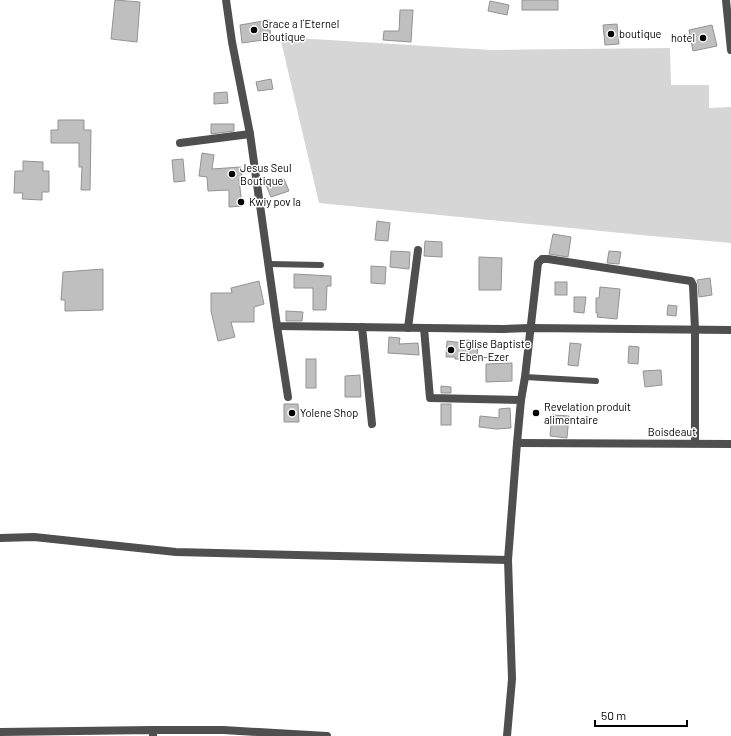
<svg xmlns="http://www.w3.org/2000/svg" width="731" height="736" font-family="Barlow,sans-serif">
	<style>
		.green { fill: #d6d6d6 }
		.building { fill: #bfbfbf; stroke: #939393 }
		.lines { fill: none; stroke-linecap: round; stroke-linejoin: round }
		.service { stroke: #4f4f4f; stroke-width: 6 }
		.minor { stroke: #4f4f4f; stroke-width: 8 }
		.poi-dot { fill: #000; stroke: #fff; stroke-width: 1.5 }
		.labels { text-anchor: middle; stroke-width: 3; stroke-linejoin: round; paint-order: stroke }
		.poi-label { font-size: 11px; fill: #000; stroke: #fff; text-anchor: start }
		.street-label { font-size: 11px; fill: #000; stroke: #fff }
	</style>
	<rect width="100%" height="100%" fill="#fff"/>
	<polygon class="green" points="280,37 491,50 670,48 671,85 709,85 709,108 731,107 731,243 641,235 319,203"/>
	<g class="building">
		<polygon points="115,0 140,2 137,42 111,39"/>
		<rect x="522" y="0" width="36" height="10"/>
		<polygon points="490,1 509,5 507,15 488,11"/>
		<polygon points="400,10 413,10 411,42 383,40 384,31 399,31"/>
		<polygon points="269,20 271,39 242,43 240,25"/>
		<polygon points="617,24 619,44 605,45 603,25"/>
		<polygon points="712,25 717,46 693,51 689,30"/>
		<polygon points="271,79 273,89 258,91 256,82"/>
		<polygon points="227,92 228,103 214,104 214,93"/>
		<polygon points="58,120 84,120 84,130 91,130 90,190 81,190 82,167 79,167 79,143 51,143 51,130 58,130"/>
		<polygon points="211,124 234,124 234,131 211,134"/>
		<polygon points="202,153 214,155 212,169 241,167 242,178 239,179 242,206 229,207 229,190 208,191 207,177 199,176"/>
		<polygon points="183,159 185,181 174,182 172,160"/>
		<polygon points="23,161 43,162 43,171 49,171 49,192 42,192 42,200 22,199 23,193 14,193 15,171 23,171"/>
		<polygon points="284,179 289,191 271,197 266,185"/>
		<polygon points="377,221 390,223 388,241 375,240"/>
		<polygon points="553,234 571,237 568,257 549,254"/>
		<polygon points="425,241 442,242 442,257 424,256"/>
		<polygon points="391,251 410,252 409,269 390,267"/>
		<polygon points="609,251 621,252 619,264 607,263"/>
		<polygon points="479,257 502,258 501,290 479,290"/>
		<polygon points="371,266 386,267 385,284 371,283"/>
		<polygon points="103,269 103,310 65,311 65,300 61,300 63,272"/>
		<polygon points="294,274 331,276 331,286 327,286 326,310 313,310 313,288 294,288"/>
		<polygon points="710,278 712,295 699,297 698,284 697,280"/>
		<polygon points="259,281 264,304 254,307 254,322 231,322 235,337 218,341 211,311 211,293 232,293 231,288"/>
		<rect x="555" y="282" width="12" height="13"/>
		<polygon points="600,287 620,289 617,319 597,317 598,313 596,313 596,298 599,298"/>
		<polygon points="574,297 586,297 584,313 574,312"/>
		<polygon points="668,305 677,306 676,316 667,315"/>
		<polygon points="286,311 303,312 302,321 286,321"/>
		<polygon points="389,337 400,338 399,344 418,343 419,355 388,353"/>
		<polygon points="465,340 478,341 477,360 455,359 455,357 446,357 447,341 464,343"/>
		<polygon points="570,343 581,344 578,366 568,365"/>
		<polygon points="629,346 639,347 638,364 628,363"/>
		<rect x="306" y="359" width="10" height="29"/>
		<polygon points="512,363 512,381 486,382 486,364"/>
		<polygon points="661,370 662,385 645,387 643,371"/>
		<polygon points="360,375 361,397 345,397 345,376"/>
		<polygon points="441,386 451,387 451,393 441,393"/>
		<polygon points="284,404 298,404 299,422 284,422"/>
		<rect x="441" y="404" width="10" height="21"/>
		<polygon points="510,408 511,428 497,429 479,427 480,416 499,418 499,409"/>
		<polygon points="552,415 569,416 567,438 550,436"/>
	</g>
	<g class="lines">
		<g class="service">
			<polyline points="269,264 321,265"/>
			<polyline points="525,377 596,381"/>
		</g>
		<g class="minor">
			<polyline points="226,0 232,42 250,134 277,326 503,329 530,328 731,330"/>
			<polyline points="726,0 731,50"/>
			<polyline points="180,143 250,134"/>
			<polyline points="277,326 288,397"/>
			<polyline points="362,327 372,424"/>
			<polyline points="408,328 418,250"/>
			<polyline points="424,328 430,398 521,400"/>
			<polyline points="517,443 731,444"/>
			<polyline points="0,538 34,537 176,552 508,560"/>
			<polyline points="153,730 223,730 327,736"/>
			<polyline points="0,732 153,730 153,736"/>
			<polyline points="507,736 512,679 508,560 517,443 521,400 525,377 538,263 542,259 548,259 691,281 693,285 695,330 695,443"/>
		</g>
	</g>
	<g class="poi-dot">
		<circle cx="254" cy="30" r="4"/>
		<circle cx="611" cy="34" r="4"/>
		<circle cx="703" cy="38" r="4"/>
		<circle cx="232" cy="174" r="4"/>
		<circle cx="241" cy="202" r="4"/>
		<circle cx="451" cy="350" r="4"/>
		<circle cx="292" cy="413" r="4"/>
		<circle cx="536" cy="413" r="4"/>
	</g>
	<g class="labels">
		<g class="poi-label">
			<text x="262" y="28">Grace a l´Eternel<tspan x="262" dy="13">Boutique</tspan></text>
			<text x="619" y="38">boutique</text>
			<text x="695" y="42" text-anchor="end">hotel</text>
			<text x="240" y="172">Jesus Seul<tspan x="240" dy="13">Boutique</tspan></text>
			<text x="249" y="206">Kwiy pov la</text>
			<text x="459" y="348">Eglise Baptiste<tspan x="459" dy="13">Eben-Ezer</tspan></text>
			<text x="544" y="411">Revelation produit<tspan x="544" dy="13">alimentaire</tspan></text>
			<text x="300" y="417">Yolene Shop</text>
		</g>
		<g class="street-label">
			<text x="672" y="436">Boisdeaut</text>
		</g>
	</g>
	<path d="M595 720v6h92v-6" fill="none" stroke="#000000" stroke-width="2"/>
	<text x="601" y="720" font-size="12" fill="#000000" stroke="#ffffff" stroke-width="3" paint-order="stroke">50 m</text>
</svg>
